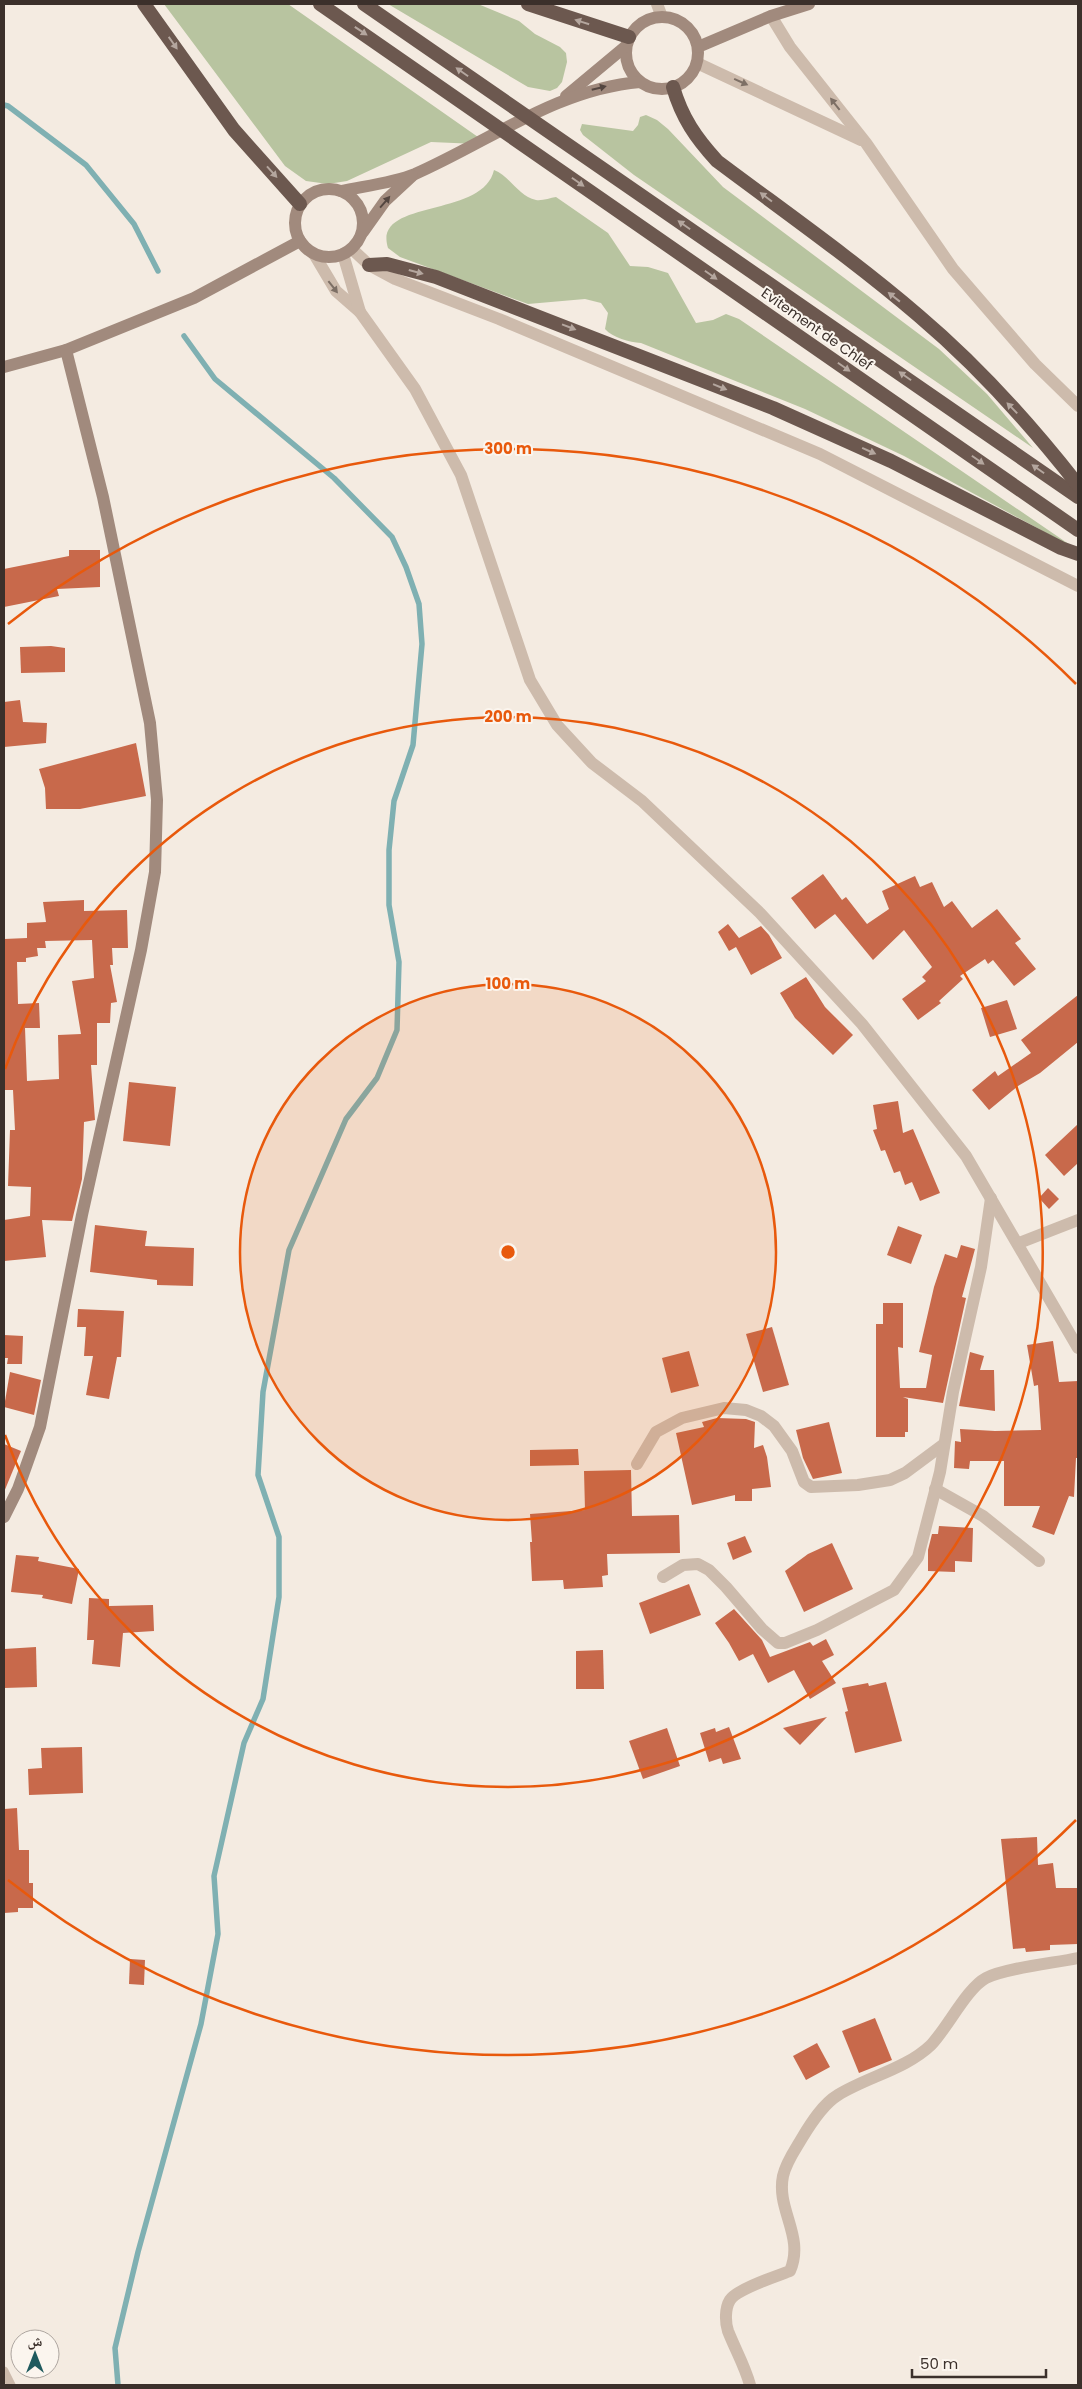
<svg xmlns="http://www.w3.org/2000/svg" width="1082" height="2389" font-family="Poppins,'Noto Naskh Arabic',sans-serif">
	<style>
		.green { fill: #b8c4a0 }
		.lines { fill: none; stroke-linecap: round; stroke-linejoin: round }
		.stream { stroke: #7fb0b2; stroke-width: 5.5 }
		.building { fill: #c8694b; fill-rule: evenodd }
		.service { stroke: #cdbbac; stroke-width: 9 }
		.minor { stroke: #cdbbac; stroke-width: 12 }
		.secondary { stroke: #a18a7d; stroke-width: 12 }
		.trunk { stroke: #6c584f; stroke-width: 14 }
		.oneway { fill: #b4a69e }
		.oneway2 { fill: #7d6f65 }
		.oneway3 { fill: #544640 }
		.ring { fill: none; stroke: #e8590c; stroke-width: 2.5 }
		.labels { text-anchor: middle; stroke-width: 4; stroke-linejoin: round; paint-order: stroke }
		.street-label { font-size: 14px; fill: #3b302b; stroke: #fbf5ee }
		.centre { fill: #e8590c; stroke: #fbf5ee; stroke-width: 2.5 }
		.ring-label { font-size: 15px; text-anchor: middle; font-weight: bold; fill: #e8590c; stroke: #fbf5ee; stroke-width: 4; stroke-linejoin: round; paint-order: stroke }
	</style>
	<rect width="100%" height="100%" fill="#f4ebe1"/>
	<g class="green">
		<polygon points="164,4 288,4 478,137 477,144 431,142 347,181 328,184 306,181 285,166"/>
		<polygon points="388,4 478,4 519,21 535,34 560,47 566,53 567,62 562,82 557,88 550,91 528,87"/>
		<polygon points="646,115 657,120 668,129 723,187 939,349 987,394 1033,448 634,175 583,135 580,130 582,124 633,131 638,125 640,117"/>
		<path d="M494 170C510 176 519 197 536 200 542 201 550 198 556 197L608 233 630 266 648 267 668 273 696 323 713 320 726 314 739 319 1076 549 904 456 805 409 641 343C629 342 613 338 605 329L608 313 601 303 585 299 528 304 400 257 388 248C372 198 483 219 494 170Z"/>
	</g>
	<g class="lines">
		<g class="stream">
			<polyline points="4,105 8,106 86,165 134,224 158,271"/>
			<polyline points="118,2385 115,2348 138,2252 201,2024 218,1934 214,1876 244,1743 263,1699 279,1597 279,1537 258,1475 263,1392 289,1250 346,1119 377,1078 397,1030 399,962 389,905 389,850 394,801 413,745 422,644 419,604 406,567 392,537 334,478 215,379 184,336"/>
		</g>
	</g>
	<g class="building">
		<polygon points="69,550 100,550 100,587 57,589 59,596 4,607 4,569 69,556"/>
		<polygon points="51,646 65,648 65,672 21,673 20,647"/>
		<polygon points="20,700 23,722 47,723 46,743 4,747 4,702"/>
		<polygon points="136,743 146,796 80,809 46,809 45,788 39,769"/>
		<polygon points="823,874 842,900 846,897 867,924 889,909 882,891 915,876 920,887 932,882 944,907 952,901 972,928 997,909 1021,939 1015,943 1036,969 1014,986 993,960 988,964 985,959 960,976 963,979 939,1001 941,1003 918,1020 902,999 926,981 922,977 932,967 904,930 873,960 835,914 815,929 791,898"/>
		<path d="M84 900V911L127 910 128 948H112L113 965H110L117 1002 111 1003 110 1023H97V1065H91L95 1120 84 1122 82 1179 72 1221 42 1220 46 1257 4 1261V1220L30 1216 31 1187 8 1186 10 1130H15L13 1090H4V939L27 938V923L46 922 43 902ZM92 940 94 978 72 981 81 1034 58 1035 59 1079 27 1081 25 1028H40L39 1003 18 1004 17 962H26V958L38 956 37 948H46L45 941Z"/>
		<polygon points="728,924 739,938 761,926 769,935 782,958 751,975 736,947 729,951 718,932"/>
		<polygon points="806,977 825,1007 853,1035 833,1055 795,1018 780,993"/>
		<polygon points="1078,995 1078,1042 1040,1073 1018,1086 989,1110 972,1090 995,1071 998,1076 1031,1053 1021,1040"/>
		<polygon points="1007,1000 1017,1029 990,1037 981,1008"/>
		<polygon points="129,1082 176,1087 170,1146 123,1141"/>
		<polygon points="898,1101 903,1133 913,1129 940,1193 920,1201 912,1182 905,1185 900,1171 894,1173 885,1150 881,1151 873,1130 877,1129 873,1105"/>
		<polygon points="1078,1124 1078,1163 1064,1176 1045,1155"/>
		<polygon points="1048,1188 1059,1199 1049,1209 1039,1198"/>
		<polygon points="95,1225 147,1231 145,1246 194,1248 193,1286 157,1285 157,1280 90,1272"/>
		<polygon points="898,1226 922,1235 911,1264 887,1255"/>
		<polygon points="961,1245 975,1249 962,1297 966,1298 943,1403 903,1397 908,1399 908,1432 905,1432 905,1437 876,1437 876,1324 883,1324 883,1303 903,1303 903,1348 898,1347 900,1388 926,1388 932,1355 919,1352 934,1287 945,1254 957,1258"/>
		<polygon points="78,1309 124,1311 121,1357 117,1357 109,1399 86,1395 93,1356 84,1356 86,1327 77,1327"/>
		<polygon points="772,1327 789,1385 763,1392 746,1334"/>
		<polygon points="4,1335 23,1336 22,1364 7,1364 8,1358 4,1358"/>
		<polygon points="1053,1341 1059,1382 1078,1381 1078,1458 1076,1458 1074,1497 1069,1496 1054,1535 1032,1527 1040,1506 1004,1506 1004,1461 970,1461 969,1469 954,1468 955,1441 961,1442 960,1429 995,1431 1041,1430 1038,1385 1034,1386 1027,1345"/>
		<polygon points="689,1351 699,1386 671,1393 662,1358"/>
		<polygon points="970,1352 984,1356 980,1370 994,1370 995,1411 959,1406"/>
		<polygon points="10,1372 41,1380 34,1415 4,1407"/>
		<polygon points="717,1418 746,1419 755,1422 754,1448 763,1445 767,1457 771,1487 752,1489 752,1501 735,1501 735,1495 692,1505 676,1433 704,1427 702,1422"/>
		<polygon points="829,1422 842,1473 813,1479 803,1458 796,1430"/>
		<polygon points="4,1444 21,1451 4,1492"/>
		<polygon points="578,1449 579,1465 530,1466 530,1450"/>
		<polygon points="631,1470 632,1516 679,1515 680,1553 607,1554 608,1575 602,1576 603,1587 564,1589 563,1580 532,1581 530,1542 532,1542 530,1514 585,1510 584,1471"/>
		<polygon points="939,1526 973,1528 972,1562 955,1561 955,1572 928,1571 928,1550 932,1534 938,1534"/>
		<polygon points="745,1536 752,1552 733,1560 727,1543"/>
		<polygon points="832,1543 853,1589 804,1612 785,1571 808,1554"/>
		<polygon points="16,1555 39,1557 38,1561 79,1569 72,1604 42,1598 43,1595 11,1592"/>
		<polygon points="689,1584 701,1615 650,1634 639,1603"/>
		<polygon points="89,1598 109,1599 109,1606 153,1605 154,1631 123,1633 120,1667 92,1664 94,1640 87,1640"/>
		<polygon points="734,1609 762,1640 770,1657 810,1642 813,1646 826,1639 834,1655 822,1661 836,1683 810,1699 794,1670 768,1683 753,1654 739,1661 729,1643 715,1623"/>
		<polygon points="36,1647 37,1687 4,1688 4,1649"/>
		<polygon points="603,1650 604,1689 576,1689 576,1651"/>
		<polygon points="886,1682 902,1741 855,1753 845,1712 848,1711 842,1688 868,1683 869,1686"/>
		<polygon points="827,1717 800,1745 783,1728"/>
		<polygon points="729,1727 741,1759 723,1764 721,1758 709,1762 700,1733 715,1728 716,1732"/>
		<polygon points="667,1728 680,1766 643,1779 629,1741"/>
		<polygon points="82,1747 83,1793 29,1795 28,1769 42,1768 41,1748"/>
		<polygon points="17,1808 19,1850 29,1850 29,1883 33,1883 33,1908 18,1908 18,1912 4,1913 4,1809"/>
		<polygon points="1037,1837 1038,1865 1053,1863 1056,1888 1078,1888 1078,1944 1050,1945 1050,1950 1026,1952 1025,1948 1013,1949 1001,1839"/>
		<polygon points="130,1959 145,1960 144,1985 129,1984"/>
		<polygon points="875,2018 892,2060 859,2073 842,2031"/>
		<polygon points="817,2043 830,2067 806,2080 793,2056"/>
	</g>
	<g class="lines">
		<polyline class="service" points="4,2371 11,2385"/>
		<g class="minor">
			<polyline points="657,4 662,17"/>
			<polyline points="771,16 790,47 866,143 953,269 1035,364 1078,406"/>
			<polyline points="697,63 861,140"/>
			<polyline points="352,249 369,265 395,279 499,319 820,454 1078,586"/>
			<polyline points="314,254 336,291 360,312 415,389 461,475 530,680 557,725 592,763 642,801 760,913 862,1024 966,1156 1078,1348"/>
			<polyline points="343,254 360,312"/>
			<polyline points="1019,1243 1078,1220"/>
			<polyline points="637,1464 656,1432 682,1418 724,1408 746,1410 761,1416 774,1426 792,1451 804,1482 811,1487 858,1485 890,1480 905,1473 944,1444"/>
			<polyline points="935,1489 983,1516 1039,1561"/>
			<polyline points="663,1577 683,1565 698,1564 709,1570 726,1587 762,1629 778,1643 785,1643 817,1630 894,1590 918,1557 940,1472 953,1392 981,1267 991,1198"/>
			<path d="M750 2385C745 2366 735 2349 728 2331 725 2322 725 2308 730 2300 737 2289 777 2276 790 2271 805 2236 776 2210 783 2176 786 2162 795 2150 802 2138 811 2123 823 2104 838 2095 867 2077 906 2069 931 2045 948 2027 967 1988 986 1978 1005 1968 1055 1963 1078 1958"/>
		</g>
		<g class="secondary">
			<circle cx="662" cy="53" r="36"/>
			<polyline points="698,47 771,16 809,4"/>
			<polyline points="566,96 626,46"/>
			<circle cx="329" cy="223" r="34"/>
			<path d="M341 191C365 186 393 183 415 174 490 141 557 89 640 82"/>
			<polyline points="363,232 385,201 412,176"/>
			<polyline points="4,367 66,350 194,298 300,241"/>
			<polyline points="4,1517 18,1489 40,1427 82,1215 141,950 155,872 157,800 150,723 103,497 66,350"/>
		</g>
		<g class="trunk">
			<polyline points="144,4 234,130 300,204"/>
			<polyline points="320,4 1078,530"/>
			<polyline points="364,4 1078,497"/>
			<polyline points="528,4 629,37"/>
			<path d="M673 87C682 118 696 138 717 161 785 212 855 261 919 316 978 366 1031 425 1078 485"/>
			<polyline points="369,265 387,264 436,277 773,408 891,461 1061,548 1078,554"/>
		</g>
	</g>
	<defs><path id="oneway-solid" d="M-6-.8H1V-3.2L6.5 0L1 3.2V.8H-6Z" transform="scale(1.25)"/></defs>
	<g class="oneway">
		<use href="#oneway-solid" transform="translate(582 22) rotate(-163)"/>
		<use href="#oneway-solid" transform="translate(361 31) rotate(34)"/>
		<use href="#oneway-solid" transform="translate(173 43) rotate(55)"/>
		<use href="#oneway-solid" transform="translate(462 72) rotate(-145)"/>
		<use href="#oneway-solid" transform="translate(272 172) rotate(48)"/>
		<use href="#oneway-solid" transform="translate(578 182) rotate(35)"/>
		<use href="#oneway-solid" transform="translate(766 197) rotate(-143)"/>
		<use href="#oneway-solid" transform="translate(684 225) rotate(-145)"/>
		<use href="#oneway-solid" transform="translate(416 272) rotate(15)"/>
		<use href="#oneway-solid" transform="translate(711 275) rotate(35)"/>
		<use href="#oneway-solid" transform="translate(894 297) rotate(-142)"/>
		<use href="#oneway-solid" transform="translate(569 327) rotate(21)"/>
		<use href="#oneway-solid" transform="translate(844 367) rotate(35)"/>
		<use href="#oneway-solid" transform="translate(905 376) rotate(-145)"/>
		<use href="#oneway-solid" transform="translate(720 387) rotate(22)"/>
		<use href="#oneway-solid" transform="translate(1012 408) rotate(-134)"/>
		<use href="#oneway-solid" transform="translate(869 451) rotate(24)"/>
		<use href="#oneway-solid" transform="translate(978 460) rotate(35)"/>
		<use href="#oneway-solid" transform="translate(1038 469) rotate(-145)"/>
	</g>
	<g class="oneway2">
		<use href="#oneway-solid" transform="translate(741 82) rotate(24)"/>
		<use href="#oneway-solid" transform="translate(835 104) rotate(-128)"/>
		<use href="#oneway-solid" transform="translate(333 287) rotate(52)"/>
	</g>
	<g class="oneway3">
		<use href="#oneway-solid" transform="translate(599 88) rotate(-14)"/>
		<use href="#oneway-solid" transform="translate(385 202) rotate(-49)"/>
	</g>
	<circle cx="508" cy="1252" r="268" fill="#e8590c" fill-opacity=".12"/>
	<g class="ring">
		<circle cx="508" cy="1252" r="268"/>
		<path d="M5 1069A535 535 0 1 1 5 1435"/>
		<path d="M1076 1820A803 803 0 0 1 8 1880M8 624A803 803 0 0 1 1076 684"/>
	</g>
	<g class="labels">
		<g class="street-label">
			<text transform="translate(817 329) rotate(35)" y="5">Evitement de Chlef</text>
		</g>
	</g>
	<circle cx="508" cy="1252" r="8" class="centre"/>
	<g class="ring-label">
		<text x="508" y="454">300 m</text>
		<text x="508" y="722">200 m</text>
		<text x="508" y="989">100 m</text>
	</g>
	<rect width="1082" height="2389" fill="none" stroke="#3b302b" stroke-width="10"/>
	<g transform="translate(35 2354)"><circle r="24" fill="#fbf5ee" stroke="#aea6a0"/>
	<path d="M0-4L9 19L0 12L-9 19Z" fill="#1f5a5e"/>
	<text y="-8" font-size="14" font-weight="bold" text-anchor="middle" fill="#3b302b">ش</text>
	</g>
	<path d="M912 2369v8h134v-8" fill="none" stroke="#3b302b" stroke-width="2.5"/>
	<text x="920" y="2369" font-size="15" fill="#3b302b" stroke="#fbf5ee" stroke-width="4" paint-order="stroke">50 m</text>
</svg>
